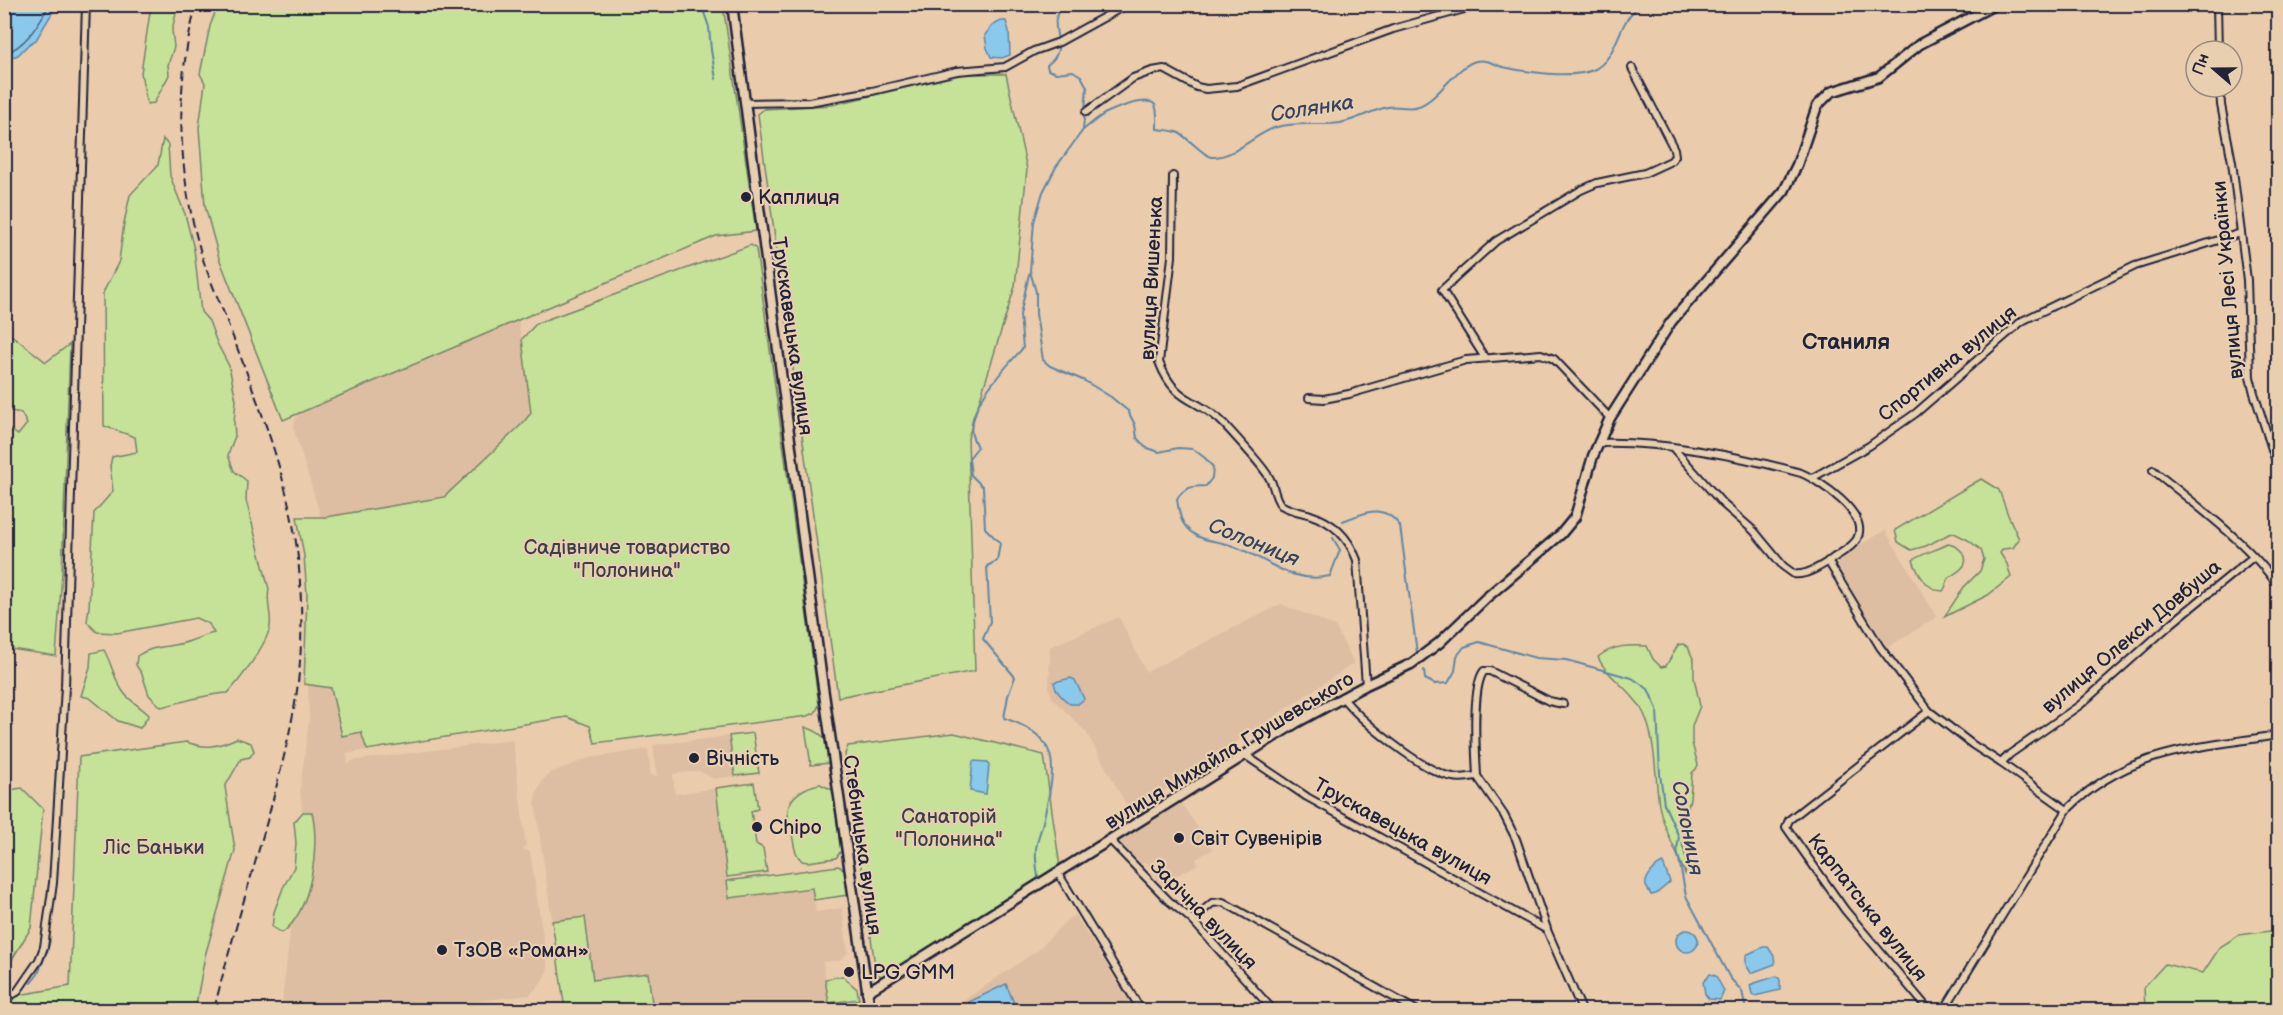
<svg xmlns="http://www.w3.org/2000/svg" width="2283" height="1015" font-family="'Balsamiq Sans',sans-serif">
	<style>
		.built { fill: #debea2 }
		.green { fill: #c6e198; stroke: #74826a; stroke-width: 1.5 }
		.water { fill: #8ac9eb; stroke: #6086a5; stroke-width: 1.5 }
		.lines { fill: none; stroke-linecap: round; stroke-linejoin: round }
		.shore { stroke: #4c6581; stroke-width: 1.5 }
		.stream { stroke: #6086a5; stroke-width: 2 }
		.street-casing { stroke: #22223b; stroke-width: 10 }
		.secondary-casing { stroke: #22223b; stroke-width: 13 }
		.street { stroke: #e8cfb0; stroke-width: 6 }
		.secondary { stroke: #e8cfb0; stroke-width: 8 }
		.rail { stroke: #22223b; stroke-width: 2; stroke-dasharray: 9 4.5; stroke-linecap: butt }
		.poi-dot { fill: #22223b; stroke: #e8cfb0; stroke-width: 2 }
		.labels { text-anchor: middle; stroke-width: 4.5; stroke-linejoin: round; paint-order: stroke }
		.poi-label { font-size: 20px; fill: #22223b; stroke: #e8cfb0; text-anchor: start }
		.street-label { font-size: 20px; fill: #22223b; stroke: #e8cfb0 }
		.park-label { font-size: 20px; fill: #3b3f49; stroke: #e8cfb0 }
		.water-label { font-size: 21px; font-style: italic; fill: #37435e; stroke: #e8cfb0 }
		.quarter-label { font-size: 22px; font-weight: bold; fill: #22223b; stroke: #e8cfb0 }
	</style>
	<rect width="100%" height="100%" fill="#eaccad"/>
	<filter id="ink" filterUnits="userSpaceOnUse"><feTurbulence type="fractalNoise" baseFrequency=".0167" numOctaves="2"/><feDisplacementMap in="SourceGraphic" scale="12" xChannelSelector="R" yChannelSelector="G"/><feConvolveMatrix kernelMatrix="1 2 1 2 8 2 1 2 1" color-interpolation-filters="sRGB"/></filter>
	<g filter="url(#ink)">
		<g class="built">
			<polygon points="518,318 532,405 531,413 522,424 444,497 326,518 321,517 293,427 296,418 301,411"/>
			<polygon points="1885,530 1937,617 1887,648 1834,561"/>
			<polygon points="1281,604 1335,626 1354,663 1131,813 1086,732 1053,699 1049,689 1050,647 1119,617 1146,672"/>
			<polygon points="308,685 331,687 342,736 361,732 367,750 347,754 348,765 351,761 379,757 513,740 526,845 523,849 530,851 548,969 541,983 530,995 404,1010 281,1010 303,819 300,789 309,720"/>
			<polygon points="729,736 735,776 714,779 699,771 673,774 675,794 716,788 730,898 812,888 816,912 842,908 848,953 840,960 823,962 830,1010 610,1010 593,980 585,917 552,921 535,803 536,794 542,781 550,773 589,758 648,749 651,776 657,776 653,745"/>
			<polygon points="1180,802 1213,849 1196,859 1198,864 1161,884 1146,862 1141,864 1119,841"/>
			<polygon points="1075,915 1129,1000 1112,1010 964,1010 961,1002 1038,950 1068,919"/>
		</g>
		<g class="green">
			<polygon points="151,5 178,5 172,30 174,47 168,65 169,75 154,103 147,104 141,73"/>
			<polygon points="218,5 723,5 756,231 716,236 283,420 219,258 205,206 199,128 205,83 200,74 210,26"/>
			<polygon points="964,74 1006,74 1027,169 1015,286 968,438 975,671 838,697 758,114 764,109 832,105"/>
			<path d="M163 139 168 145 170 176 185 214 194 249 201 312 209 321 217 343 229 366 236 400 234 423 235 436 228 455 234 471 247 481 246 500 269 589C266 604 272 615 270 626 268 643 239 681 228 693 205 694 184 702 161 707L149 695 142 674 136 665 137 656C154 644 172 648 190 641 199 638 205 635 214 633L209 624 196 618 117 633 97 632 87 622 89 607 94 513 113 491 110 466 112 457 137 452 135 437 104 426 103 293 119 261 124 223 130 195 158 165Z"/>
			<polygon points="751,245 756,249 811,646 819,705 815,713 808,716 595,743 590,726 567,717 367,750 361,732 342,736 331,688 304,684 307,595 304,556 297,517 326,517 444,497 522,424 531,413 522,339 537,323"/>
			<polygon points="5,330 46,362 70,344 62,573 56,656 5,648 4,463 10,462 5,452 5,426 18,435 27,424 21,413 5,410"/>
			<polygon points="1981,479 1999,490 2008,515 2019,539 2013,548 2003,549 2000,553 2007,564 2011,577 1988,595 1944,617 1964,587 1980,571 1984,559 1981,550 1968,540 1954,533 1949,534 1926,546 1911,550 1898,542 1895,530"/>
			<path d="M1948 544C1959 546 1973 558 1961 569 1958 572 1953 574 1949 578 1946 582 1947 586 1943 591 1928 591 1917 573 1913 560 1923 553 1937 550 1948 544Z"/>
			<path d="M1683 644 1688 647 1694 661V678L1700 706 1692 726V743L1698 765 1696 769 1692 773 1690 799 1687 812 1692 831 1687 842 1682 843 1687 863 1685 874C1677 851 1663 829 1659 805 1655 776 1656 740 1644 714 1634 691 1606 677 1598 657 1613 645 1629 645 1647 646L1653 659 1661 667 1666 666 1678 645Z"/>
			<path d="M104 650C112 664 114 680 124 693 130 701 141 707 149 715L140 728 118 721 90 698 81 696 90 667 91 653Z"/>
			<path d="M805 727C829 735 826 741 829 763L811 765Z"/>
			<polygon points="753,733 759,773 735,776 729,736"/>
			<polygon points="954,733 1044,755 1060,867 884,978 876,973 845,754 848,746"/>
			<path d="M237 738 251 743 254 751 250 757 241 759 225 787 235 850 205 956 195 1010H5V1003L19 995 70 986 79 757 186 742C206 749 217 747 237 738Z"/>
			<polygon points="754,783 758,809 751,811 756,844 763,848 767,872 727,877 716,788"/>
			<path d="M820 784 833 790 841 851 836 858 808 862 802 861C794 854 794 844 792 834 791 827 787 817 788 810 790 795 807 786 820 784Z"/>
			<polygon points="22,788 43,809 31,928 5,971 5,791"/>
			<path d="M303 812H312C320 846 312 911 282 933L272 927 274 912 283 888 294 867 296 843 294 822Z"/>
			<polygon points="838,866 844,869 848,895 814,900 812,888 729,898 727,881"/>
			<polygon points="585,917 593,980 648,973 653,1010 592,1010 591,1007 565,1010 552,921"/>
			<polygon points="2278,930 2278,1010 2145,1010 2144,987 2165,964 2203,973 2220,947 2239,935"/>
			<polygon points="842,976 857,989 859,999 829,1003 825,979"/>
		</g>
		<g class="water">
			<polygon points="4,5 57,5 36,40 29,44 18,55 5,60"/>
			<polygon points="1001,21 1006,21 1009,31 1010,55 1002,58 991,57 987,48 985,35 992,26"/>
			<path d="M1071 678 1075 680 1084 699 1078 704H1070C1063 698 1055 692 1054 682Z"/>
			<polygon points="973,761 988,762 989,765 986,794 970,791"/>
			<path d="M1663 863 1670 882 1656 894 1651 895C1651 894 1646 887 1646 886 1644 878 1656 865 1663 863Z"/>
			<circle cx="1687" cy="941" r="11"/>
			<polygon points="1763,947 1768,947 1774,956 1775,964 1751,973 1746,965 1746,955"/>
			<polygon points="1710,974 1716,976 1724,991 1720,1000 1709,999 1705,994 1703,982"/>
			<polygon points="1777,976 1780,980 1780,990 1755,996 1752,994 1750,985 1752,984"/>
			<polygon points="1006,984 1017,1010 967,1010 969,1002"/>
		</g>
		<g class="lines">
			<path class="shore" d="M4 54C27 46 38 24 50 4"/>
			<g class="stream">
				<polyline points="701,4 709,27 711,50 716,79"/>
				<path d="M1063 4C1043 27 1073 47 1047 65L1048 70 1056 73 1073 71 1081 76 1087 87 1083 130 1056 167 1043 192 1034 222 1030 271 1036 292V314L1043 360 1050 366 1085 381 1111 397 1128 411 1135 425 1137 438 1145 447 1159 452 1178 448 1193 449 1205 458 1213 467 1212 478 1206 486C1193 486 1184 487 1177 499 1179 512 1180 523 1191 532 1203 542 1216 540 1230 545 1266 556 1287 585 1330 576L1340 550 1333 538"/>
				<path d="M1083 130C1091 124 1098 117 1106 113 1115 109 1149 95 1155 105 1158 111 1157 122 1157 129 1164 130 1173 130 1179 133 1187 137 1205 157 1212 157 1235 158 1255 133 1277 127 1298 121 1319 126 1340 123 1357 120 1372 110 1388 107 1398 105 1409 110 1419 106 1441 97 1455 67 1476 61 1486 59 1494 64 1503 67 1525 72 1572 79 1593 70 1621 58 1616 13 1646 4"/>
				<path d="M1029 274 1020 315 1023 348C1006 367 966 407 972 435 973 439 976 444 977 448L969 458 971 475 983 487 985 528 1000 543 997 561 987 566 990 622 983 639 1015 677 1008 696 1004 718C1065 738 1055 769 1043 822 1041 830 1037 840 1036 849 1035 858 1037 868 1038 877"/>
				<path d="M1343 521C1365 512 1384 503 1400 526L1417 653"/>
				<polyline points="1424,670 1425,679 1435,684 1448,683 1455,671 1457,656 1464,647 1479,642 1536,658 1566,660 1632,678 1648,689 1657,709 1660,774 1664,804 1679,837 1677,849 1686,896 1730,978 1742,991 1746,1010"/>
				<polyline points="47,952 50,940"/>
				<polyline points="31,983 38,974 45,956"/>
			</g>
			<defs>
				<g id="street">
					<polyline points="2217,4 2218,51"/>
					<polyline points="2220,87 2221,105 2232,162 2247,280 2250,377 2254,393 2278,468"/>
					<polyline points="745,103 809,102 872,91 957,71 1005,67 1034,51 1059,42 1128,4"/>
					<polyline points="1086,112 1133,78 1152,71 1164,69 1197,87 1206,89 1237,86 1393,29 1482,4"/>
					<path d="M1173 176 1172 257 1159 362C1176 406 1199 397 1225 425 1235 436 1265 468 1270 479 1275 488 1274 497 1281 505 1289 510 1299 512 1308 514 1333 522 1348 536 1357 560L1366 685"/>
					<polyline points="1485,358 1442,290 1496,241 1581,190 1597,183 1645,173 1671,161 1675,156 1674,149 1632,68"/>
					<polyline points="1309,398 1324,399 1349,394 1466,360 1541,354 1554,359 1610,418"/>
					<path d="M1598 443C1661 441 1740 456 1801 473 1820 481 1870 514 1857 539 1852 548 1840 553 1832 559 1821 566 1806 576 1794 574L1783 566 1754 531 1723 504 1674 449"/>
					<path d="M2153 470C2192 502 2251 545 2278 586"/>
					<polyline points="1812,478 1869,446 1916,413 2022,321 2135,266 2241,233"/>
					<polyline points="1828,561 1880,647 1929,711 1973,745 2001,763 2067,810"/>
					<path d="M1342 697C1361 721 1423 772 1453 777 1461 779 1468 777 1477 776L1504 815 1516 839 1547 929"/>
					<polyline points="1245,755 1307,797 1547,930 1582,1010"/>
					<polyline points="2001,763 2010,754 2080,705 2172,623 2253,557"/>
					<path d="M1477 776C1476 754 1471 687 1484 671H1490L1549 701 1563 704"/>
					<polyline points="1111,841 1169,901 1192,920 1273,1010"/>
					<polyline points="1058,873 1141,1010"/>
					<polyline points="1192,920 1212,903 1223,902 1416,1010"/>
					<polyline points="4,999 17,992 39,960 44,947 53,883 65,687 86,4"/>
					<polyline points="1929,1010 1845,910 1786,827 1789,820 1929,711"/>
					<path d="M1944 1010 2067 810C2127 749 2199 748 2278 735"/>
				</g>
				<g id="secondary">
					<polyline points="732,4 821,673 870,1010"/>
					<polyline points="867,992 1296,723 1366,685 1411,664 1439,643 1486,598 1561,534 1575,517 1593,456 1610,418 1671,322 1784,191 1797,165 1817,106 1831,92 1879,77 1920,44 1996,4"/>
				</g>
			</defs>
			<use href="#street" class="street-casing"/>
			<use href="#secondary" class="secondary-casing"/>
			<use href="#street" class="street"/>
			<use href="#secondary" class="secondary"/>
			<path class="rail" d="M197 4C173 84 178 178 202 256 209 279 220 302 228 324 257 400 289 477 298 558 303 608 303 660 294 709 275 811 238 909 214 1010"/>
		</g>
	</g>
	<g class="poi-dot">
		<circle cx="746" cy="197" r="6"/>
		<circle cx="694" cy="758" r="6"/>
		<circle cx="757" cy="827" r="6"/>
		<circle cx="1179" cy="838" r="6"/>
		<circle cx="442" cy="950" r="6"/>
		<circle cx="849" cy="972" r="6"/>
	</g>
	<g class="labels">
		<g class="poi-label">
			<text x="758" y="204">Каплиця</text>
			<text x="706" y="765">Вічність</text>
			<text x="769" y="834">Chipo</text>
			<text x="1191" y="845">Світ Сувенірів</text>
			<text x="454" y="957">ТзОВ «Роман»</text>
			<text x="861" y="979">LPG GMM</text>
		</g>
		<g class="street-label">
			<text transform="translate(1151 278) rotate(-87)" y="7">вулиця Вишенька</text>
			<text transform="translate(2227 280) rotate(-95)" y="7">вулиця Лесі Українки</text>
			<text transform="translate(793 336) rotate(82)" y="7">Трускавецька вулиця</text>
			<text transform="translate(1947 363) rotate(-39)" y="7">Спортивна вулиця</text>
			<text transform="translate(2131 636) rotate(-40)" y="7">вулиця Олекси Довбуша</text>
			<text transform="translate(1229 750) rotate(-31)" y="7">вулиця Михайла Грушевського</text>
			<text transform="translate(1403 831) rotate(29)" y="7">Трускавецька вулиця</text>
			<text transform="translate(863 845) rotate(82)" y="7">Стебницька вулиця</text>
			<text transform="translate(1868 907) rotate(52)" y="7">Карпатська вулиця</text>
			<text transform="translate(1204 914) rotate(46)" y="7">Зарічна вулиця</text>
		</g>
		<g class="park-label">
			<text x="627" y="554">Садівниче товариство<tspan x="627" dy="23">"Полонина"</tspan></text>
			<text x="949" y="823">Санаторій<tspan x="949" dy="23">"Полонина"</tspan></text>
			<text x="154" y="854">Ліс Баньки</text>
		</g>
		<g class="water-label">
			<text transform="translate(1312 108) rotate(-9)" y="7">Солянка</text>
			<text transform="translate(1254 542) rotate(22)" y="7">Солониця</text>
			<text transform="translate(1688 828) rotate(79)" y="7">Солониця</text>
		</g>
		<g class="quarter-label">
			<text x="1846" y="349">Станиля</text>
		</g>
	</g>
	<rect width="2283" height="1015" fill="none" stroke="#e8cfb0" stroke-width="24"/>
	<rect x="12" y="12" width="2259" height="991" fill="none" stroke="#22223b" stroke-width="2" filter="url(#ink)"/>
	<g transform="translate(2214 69) rotate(290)"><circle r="28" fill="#e8cfb0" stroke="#998a81" stroke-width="1.5"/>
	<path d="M0-4.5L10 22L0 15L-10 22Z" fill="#22223b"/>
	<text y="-9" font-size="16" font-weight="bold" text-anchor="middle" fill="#22223b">Пн</text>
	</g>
</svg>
